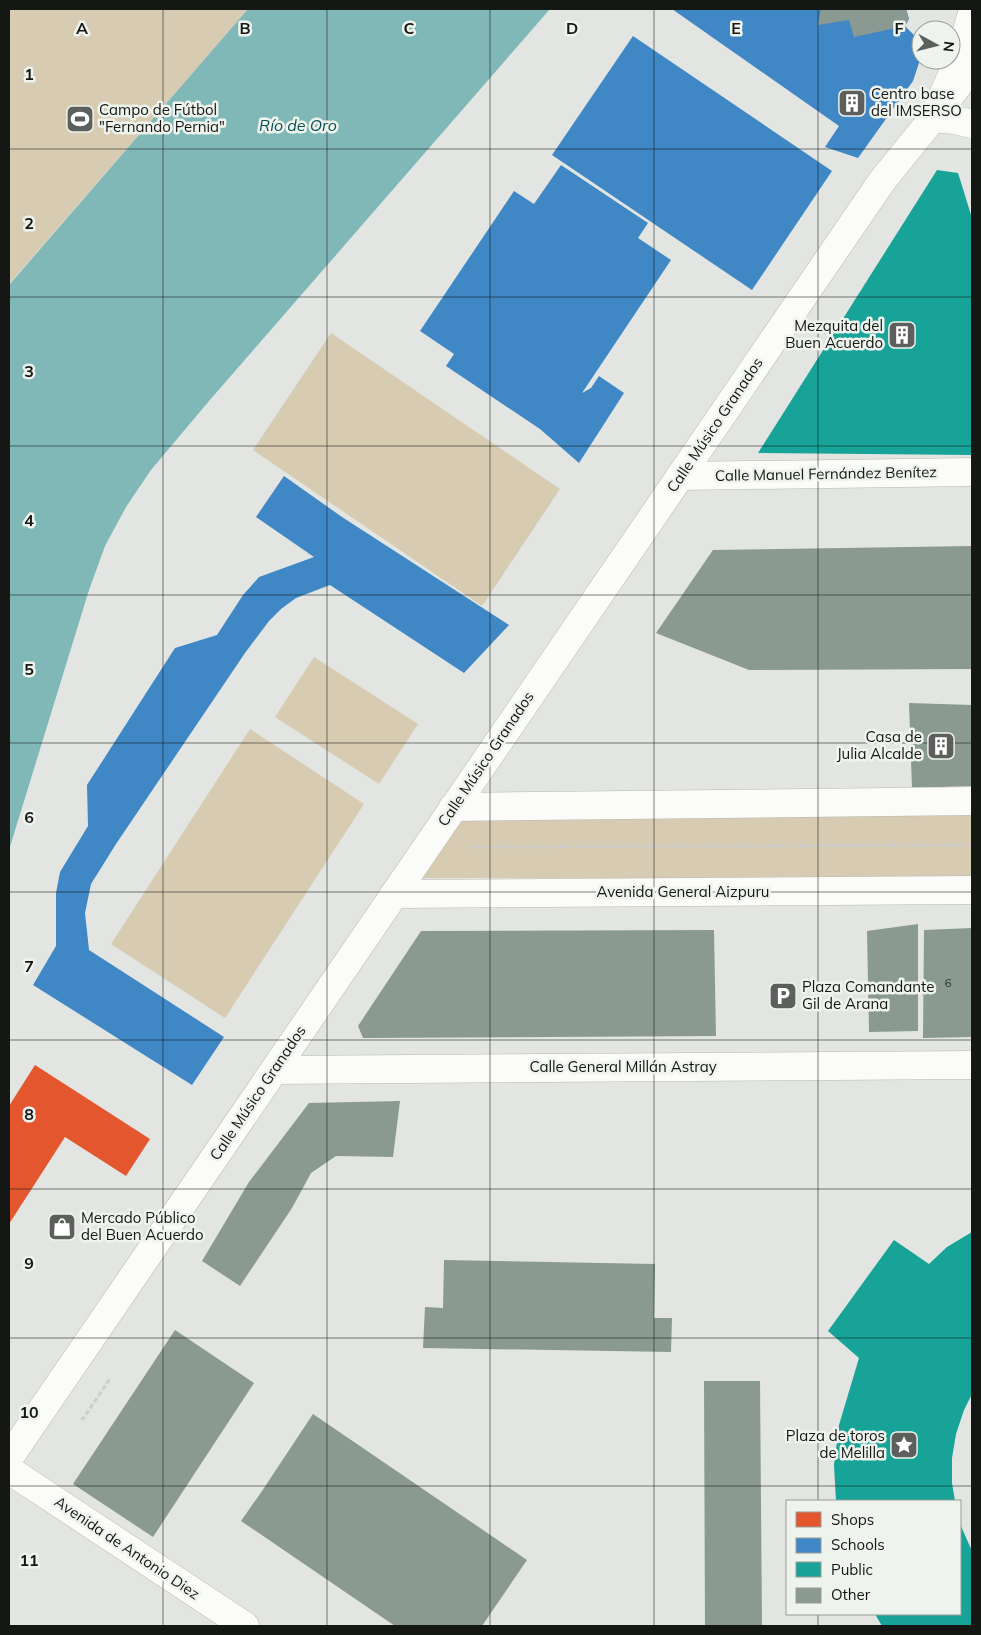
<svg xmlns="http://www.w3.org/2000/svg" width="981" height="1635" font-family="Mulish,sans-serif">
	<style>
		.green { fill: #d7cbb1 }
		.water { fill: #80b8b8 }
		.shops { fill: #e4572e }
		.schools { fill: #3f88c5 }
		.public { fill: #17a398 }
		.building { fill: #8b9993 }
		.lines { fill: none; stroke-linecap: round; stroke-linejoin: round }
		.minor-casing { stroke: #b6b8b5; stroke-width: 29 }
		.path { stroke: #cdcdcd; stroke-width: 3; stroke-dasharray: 5 2.5; stroke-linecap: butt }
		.minor { stroke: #fbfbfa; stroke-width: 28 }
		.grid { fill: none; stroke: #151715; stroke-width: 1; stroke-opacity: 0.55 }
		.labels { text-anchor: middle; stroke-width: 5; stroke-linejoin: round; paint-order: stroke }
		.number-label { font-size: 12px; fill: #323834 }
		.poi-label { font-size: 15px; fill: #151715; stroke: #eef4ed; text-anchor: start }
		.street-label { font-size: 15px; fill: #151715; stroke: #eef4ed }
		.water-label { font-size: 16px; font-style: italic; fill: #085153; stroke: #eef4ed }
		.grid-label { font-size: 16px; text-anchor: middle; font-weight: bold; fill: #151715; stroke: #eef4ed; stroke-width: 5; stroke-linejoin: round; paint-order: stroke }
	</style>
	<rect width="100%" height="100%" fill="#e2e5e1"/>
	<g class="green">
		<polygon points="9,9 248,9 9,284"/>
		<polygon points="331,333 560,489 482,606 253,450"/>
		<polygon points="314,657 418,724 379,784 275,717"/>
		<polygon points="250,729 364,804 225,1018 111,944"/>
		<polygon points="972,814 972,878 416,878 461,817"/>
	</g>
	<polygon class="water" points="248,9 550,9 209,401 151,470 126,507 105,546 89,590 9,850 9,285"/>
	<polygon class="shops" points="35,1065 150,1139 126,1176 65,1137 9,1224 9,1106"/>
	<g class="schools">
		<polygon points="672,9 906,9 909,19 905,26 918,39 920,60 913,81 858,158 825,147 839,126"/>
		<polygon points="633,36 832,171 752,290 552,155"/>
		<polygon points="561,165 648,223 638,238 671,260 582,393 591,388 599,376 624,393 579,463 540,429 446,366 454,354 420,331 514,191 534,204"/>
		<polygon points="284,476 342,517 509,625 464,673 330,585 296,598 281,609 269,621 245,653 116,844 91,884 85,913 89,950 224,1037 192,1085 33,985 56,946 56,893 60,872 88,826 87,785 175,648 217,635 243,595 259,577 314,557 256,517"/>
	</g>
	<g class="public">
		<polygon points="937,170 958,173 972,218 972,455 758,453"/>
		<polygon points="972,1232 972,1394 964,1410 956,1434 952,1458 952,1483 955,1501 836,1501 834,1465 839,1425 859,1358 828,1331 894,1240 929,1264 947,1247"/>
		<polygon points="960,1524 972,1551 972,1626 882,1626 875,1614 960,1614"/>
	</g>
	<g class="building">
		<polygon points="821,9 906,9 909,19 905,26 854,37 849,20 818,25"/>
		<polygon points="972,546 972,669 749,670 656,633 713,550"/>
		<polygon points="909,703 972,705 972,786 912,788"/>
		<polygon points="918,924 918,1031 869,1032 867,931"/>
		<polygon points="972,928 972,1037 923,1038 924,930"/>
		<polygon points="714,930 716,1036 363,1038 358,1026 421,931"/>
		<polygon points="400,1101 393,1157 336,1156 311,1173 292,1208 240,1286 202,1261 249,1182 309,1103"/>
		<polygon points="444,1260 655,1264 654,1318 672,1318 671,1352 423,1348 425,1307 443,1308"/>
		<polygon points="175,1330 254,1383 153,1537 73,1484"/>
		<polygon points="704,1381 760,1381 762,1626 705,1626"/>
		<polygon points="313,1414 527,1560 482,1626 395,1626 241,1521 262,1491"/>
	</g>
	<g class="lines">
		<defs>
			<g id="minor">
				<polyline points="972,13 959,59 933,118 955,120 972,124"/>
				<polyline points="680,476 972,472"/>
				<polyline points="453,807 972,801"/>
				<polyline points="394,894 972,890"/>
				<polyline points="274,1070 972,1065"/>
				<polyline points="9,1458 882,181 933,118 972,67"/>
				<polyline points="9,1470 245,1626"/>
			</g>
		</defs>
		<use href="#minor" class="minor-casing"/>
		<g class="path">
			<polyline points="470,847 972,845"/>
			<polyline points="81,1418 83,1419 111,1377"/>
		</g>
		<use href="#minor" class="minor"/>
	</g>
	<path class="grid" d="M163 9V1626M327 9V1626M490 9V1626M654 9V1626M818 9V1501M9 149H972M9 297H972M9 446H972M9 595H972M9 743H972M9 892H972M9 1040H972M9 1189H972M9 1338H972M9 1486H972M818 1614V1626"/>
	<defs>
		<symbol id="building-square" viewBox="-11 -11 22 22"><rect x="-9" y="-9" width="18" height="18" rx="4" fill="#5d5f5c" stroke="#eef4ed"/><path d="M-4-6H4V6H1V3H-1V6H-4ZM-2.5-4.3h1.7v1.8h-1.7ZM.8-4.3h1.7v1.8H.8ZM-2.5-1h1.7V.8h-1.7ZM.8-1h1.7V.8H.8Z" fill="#fff"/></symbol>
		<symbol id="stadium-square" viewBox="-11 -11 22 22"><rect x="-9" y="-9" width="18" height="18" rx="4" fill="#5d5f5c" stroke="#eef4ed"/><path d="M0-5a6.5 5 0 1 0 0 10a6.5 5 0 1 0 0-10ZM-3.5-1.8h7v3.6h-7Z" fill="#fff"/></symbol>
		<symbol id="parking-square" viewBox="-11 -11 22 22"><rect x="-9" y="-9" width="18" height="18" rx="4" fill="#5d5f5c" stroke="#eef4ed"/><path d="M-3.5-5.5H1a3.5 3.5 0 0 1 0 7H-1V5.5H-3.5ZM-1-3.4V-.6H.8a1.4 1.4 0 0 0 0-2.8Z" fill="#fff"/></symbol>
		<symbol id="shop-square" viewBox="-11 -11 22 22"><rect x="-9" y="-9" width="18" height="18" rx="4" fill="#5d5f5c" stroke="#eef4ed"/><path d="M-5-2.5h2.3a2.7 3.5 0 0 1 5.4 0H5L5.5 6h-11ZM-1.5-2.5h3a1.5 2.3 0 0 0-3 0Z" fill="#fff"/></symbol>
		<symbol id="sight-square" viewBox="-11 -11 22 22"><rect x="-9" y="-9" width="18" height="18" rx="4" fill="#5d5f5c" stroke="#eef4ed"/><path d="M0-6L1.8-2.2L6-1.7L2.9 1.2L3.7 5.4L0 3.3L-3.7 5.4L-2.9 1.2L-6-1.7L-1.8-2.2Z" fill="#fff"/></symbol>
	</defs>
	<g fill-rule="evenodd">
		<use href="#building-square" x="836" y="87" width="32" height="32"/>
		<use href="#stadium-square" x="64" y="103" width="32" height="32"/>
		<use href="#building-square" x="886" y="319" width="32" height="32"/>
		<use href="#building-square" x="925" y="730" width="32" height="32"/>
		<use href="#parking-square" x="767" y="980" width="32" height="32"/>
		<use href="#shop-square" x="46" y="1211" width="32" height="32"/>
		<use href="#sight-square" x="888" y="1429" width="32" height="32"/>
	</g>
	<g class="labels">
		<g class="number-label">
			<text x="948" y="987">6</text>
		</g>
		<g class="poi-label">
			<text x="871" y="99">Centro base<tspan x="871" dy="17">del IMSERSO</tspan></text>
			<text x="99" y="115">Campo de Fútbol<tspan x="99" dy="17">"Fernando Pernia"</tspan></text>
			<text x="883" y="331" text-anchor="end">Mezquita del<tspan x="883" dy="17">Buen Acuerdo</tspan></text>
			<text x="922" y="742" text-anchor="end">Casa de<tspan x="922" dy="17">Julia Alcalde</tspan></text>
			<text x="802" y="992">Plaza Comandante<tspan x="802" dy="17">Gil de Arana</tspan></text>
			<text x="81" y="1223">Mercado Público<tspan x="81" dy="17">del Buen Acuerdo</tspan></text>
			<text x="885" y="1441" text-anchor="end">Plaza de toros<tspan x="885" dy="17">de Melilla</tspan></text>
		</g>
		<g class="street-label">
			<text transform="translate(715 425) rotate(-56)" y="5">Calle Músico Granados</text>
			<text transform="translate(826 474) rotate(-1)" y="5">Calle Manuel Fernández Benítez</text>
			<text transform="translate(486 759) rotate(-56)" y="5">Calle Músico Granados</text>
			<text x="683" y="897">Avenida General Aizpuru</text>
			<text x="623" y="1072">Calle General Millán Astray</text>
			<text transform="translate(258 1093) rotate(-56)" y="5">Calle Músico Granados</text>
			<text transform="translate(127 1548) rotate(34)" y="5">Avenida de Antonio Diez</text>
		</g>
		<g class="water-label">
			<text x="298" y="131">Río de Oro</text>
		</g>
	</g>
	<g class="grid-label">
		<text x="82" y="34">A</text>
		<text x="245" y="34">B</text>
		<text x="409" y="34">C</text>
		<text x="572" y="34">D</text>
		<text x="736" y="34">E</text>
		<text x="899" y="34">F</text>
		<text x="29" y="80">1</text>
		<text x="29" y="229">2</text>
		<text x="29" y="377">3</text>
		<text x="29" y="526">4</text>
		<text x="29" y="675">5</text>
		<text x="29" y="823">6</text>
		<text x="29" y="972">7</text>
		<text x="29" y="1120">8</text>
		<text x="29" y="1269">9</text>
		<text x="29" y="1418">10</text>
		<text x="29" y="1566">11</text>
	</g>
	<rect width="981" height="1635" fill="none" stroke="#151715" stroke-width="20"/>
	<rect x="786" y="1500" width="175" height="115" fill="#eef4ed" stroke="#979c97"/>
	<rect x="796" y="1512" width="25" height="15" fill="#e4572e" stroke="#979c97"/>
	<text x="831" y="1525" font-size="15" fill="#151715">Shops</text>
	<rect x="796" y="1538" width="25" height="15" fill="#3f88c5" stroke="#979c97"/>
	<text x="831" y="1550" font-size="15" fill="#151715">Schools</text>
	<rect x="796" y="1562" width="25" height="15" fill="#17a398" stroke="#979c97"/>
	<text x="831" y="1575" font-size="15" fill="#151715">Public</text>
	<rect x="796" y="1588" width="25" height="15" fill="#8b9993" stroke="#979c97"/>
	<text x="831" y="1600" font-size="15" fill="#151715">Other</text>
	<g transform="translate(936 45) rotate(97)"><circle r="24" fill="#eef4ed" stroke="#979c97"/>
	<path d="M0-4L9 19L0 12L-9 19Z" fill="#5d5f5c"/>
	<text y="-8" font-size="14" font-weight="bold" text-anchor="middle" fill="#151715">N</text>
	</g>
</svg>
